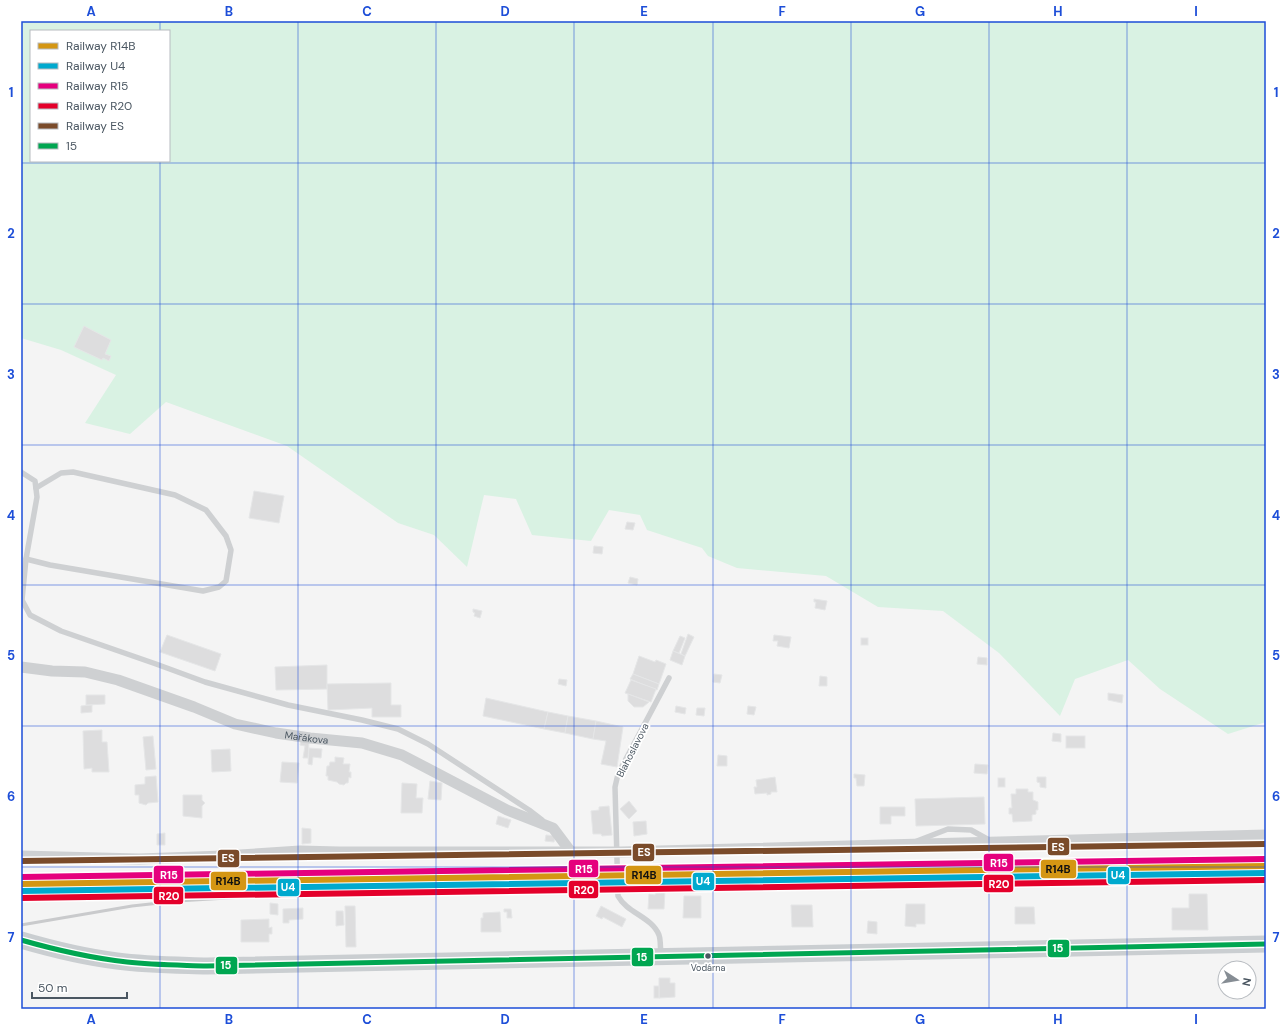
<svg xmlns="http://www.w3.org/2000/svg" width="1287" height="1030" font-family="'DM Sans',sans-serif">
	<style>
		.green { fill: #d9f2e3; fill-rule: evenodd }
		.building { fill: #ddddde; stroke: #e5e6e7 }
		.lines { fill: none; stroke-linecap: round; stroke-linejoin: round }
		.lane { stroke: #ced0d2; stroke-width: 5.5 }
		.street { stroke: #ced0d2; stroke-width: 11 }
		.primary { stroke: #caced1; stroke-width: 17 }
		.rail { stroke: #c9cacc; stroke-width: 3 }
		.bus-1-casing { stroke: #fff; stroke-width: 8 }
		.bus-1 { stroke: #00a651; stroke-width: 5 }
		.rail-1-casing { stroke: #fff; stroke-width: 9 }
		.rail-2-casing { stroke: #fff; stroke-width: 9 }
		.rail-3-casing { stroke: #fff; stroke-width: 9 }
		.rail-4-casing { stroke: #fff; stroke-width: 9 }
		.rail-5-casing { stroke: #fff; stroke-width: 9 }
		.rail-1 { stroke: #d49613; stroke-width: 6 }
		.rail-2 { stroke: #00a9ce; stroke-width: 6 }
		.rail-3 { stroke: #e5007d; stroke-width: 6 }
		.rail-4 { stroke: #e4002b; stroke-width: 6 }
		.rail-5 { stroke: #7a4b2a; stroke-width: 6 }
		.grid { fill: none; stroke: #1d4ed8; stroke-width: 1; stroke-opacity: 0.55 }
		.bus-dot { fill: #4a5661; stroke: #fff; stroke-width: 1.5 }
		.labels { text-anchor: middle; stroke-width: 3.5; stroke-linejoin: round; paint-order: stroke }
		.bus-label { font-size: 9px; fill: #4a5661; stroke: #fff }
		.street-label { font-size: 10px; fill: #4a5661; stroke: #fff }
		.line-badge { stroke: #fff; stroke-width: 1.5 }
		.badge-label { font-size: 11px; text-anchor: middle; font-weight: bold; fill: #fff }
		.pale-badge-label { font-size: 11px; text-anchor: middle; font-weight: bold; fill: #111 }
		.neatline { fill: none; stroke: #1d4ed8; stroke-width: 1.5 }
		.grid-label { font-size: 13px; text-anchor: middle; font-weight: bold; fill: #1d4ed8 }
	</style>
	<rect width="100%" height="100%" fill="#f4f4f4"/>
	<path class="green" d="M21 21H1266V722L1228 734 1160 689 1128 660 1075 679 1060 716 999 653 943 611 878 607 826 576 737 568 708 556 702 548 647 530 640 515 609 510 591 541 532 535 516 499 484 495 467 567 434 535 398 523 287 446 166 402 130 434 85 423 116 375 61 350 21 338ZM31 31H169V161H31Z"/>
	<g class="building">
		<polygon points="84,326 111,340 105,354 111,356 109,361 103,358 102,360 74,347"/>
		<polygon points="254,491 284,496 279,523 249,518"/>
		<polygon points="627,522 635,523 633,530 625,529"/>
		<polygon points="594,546 603,547 602,554 593,553"/>
		<polygon points="630,577 638,579 637,585 628,583"/>
		<polygon points="814,599 827,601 825,610 815,608 816,602 814,602"/>
		<polygon points="473,609 482,611 480,618 474,616 475,613 473,612"/>
		<polygon points="688,634 694,637 685,656 681,654"/>
		<polygon points="167,635 221,654 215,671 160,652"/>
		<polygon points="774,635 791,637 789,648 777,646 778,641 773,641"/>
		<polygon points="680,636 685,638 679,653 673,651"/>
		<rect x="861" y="638" width="7" height="7"/>
		<polygon points="673,651 685,656 682,665 670,660"/>
		<polygon points="639,656 655,662 656,660 666,664 659,684 633,674"/>
		<polygon points="978,657 987,658 987,665 977,664"/>
		<polygon points="327,665 327,689 276,690 275,667"/>
		<polygon points="633,674 659,684 657,690 630,679"/>
		<polygon points="714,674 722,675 720,683 713,682"/>
		<polygon points="820,676 827,677 827,686 819,686"/>
		<polygon points="559,679 567,680 566,686 558,684"/>
		<polygon points="631,680 656,689 651,702 625,693"/>
		<polygon points="391,683 391,705 401,705 401,717 372,717 372,708 328,710 327,684"/>
		<polygon points="1108,693 1123,695 1122,703 1108,700"/>
		<polygon points="628,694 649,702 643,707 634,707 628,701"/>
		<polygon points="86,695 105,695 105,704 86,705"/>
		<polygon points="486,698 548,712 544,729 483,716"/>
		<polygon points="92,705 92,712 81,713 81,706"/>
		<polygon points="676,706 686,708 685,714 675,712"/>
		<polygon points="748,706 756,707 754,715 747,714"/>
		<polygon points="697,708 705,708 704,716 696,715"/>
		<polygon points="548,712 568,716 565,733 544,729"/>
		<polygon points="568,716 596,721 593,739 565,733"/>
		<polygon points="596,721 623,727 617,767 601,764 606,741 593,739"/>
		<polygon points="102,730 102,742 107,742 109,772 92,772 92,768 84,769 83,731"/>
		<polygon points="1053,733 1061,734 1061,742 1052,741"/>
		<polygon points="153,736 156,769 146,770 143,737"/>
		<rect x="1066" y="736" width="19" height="12"/>
		<polygon points="301,741 309,742 308,758 303,758 305,746 300,745"/>
		<polygon points="309,748 322,749 321,758 313,757 312,765 308,764"/>
		<polygon points="230,749 231,771 212,772 211,750"/>
		<polygon points="718,755 727,756 727,766 717,766"/>
		<polygon points="335,757 344,758 343,764 350,764 349,772 351,772 351,778 349,777 348,783 346,783 344,785 339,784 337,782 328,780 328,776 326,776 327,766 329,766 330,762 335,762"/>
		<polygon points="282,762 299,763 297,783 280,782"/>
		<polygon points="975,764 988,765 987,774 974,773"/>
		<polygon points="854,774 865,775 864,786 857,786 856,778 854,778"/>
		<polygon points="156,776 158,802 148,803 146,805 139,803 139,795 135,795 135,785 145,784 145,777"/>
		<polygon points="775,777 777,792 771,792 771,794 767,795 767,793 755,794 754,787 757,787 756,780"/>
		<polygon points="1037,777 1046,777 1046,788 1040,787 1040,783 1037,782"/>
		<rect x="998" y="778" width="7" height="9"/>
		<polygon points="430,781 442,783 441,800 428,799"/>
		<polygon points="402,783 417,784 416,798 423,798 422,813 401,813"/>
		<polygon points="1016,789 1028,789 1028,792 1033,792 1033,800 1038,802 1038,810 1036,810 1036,814 1032,815 1032,821 1013,822 1012,814 1009,814 1009,808 1012,808 1011,794 1016,794"/>
		<polygon points="183,795 202,795 202,800 205,803 202,806 202,818 183,816"/>
		<polygon points="984,797 985,824 916,826 915,799"/>
		<polygon points="629,801 637,811 629,819 620,809"/>
		<polygon points="609,806 612,835 602,836 601,834 593,834 591,811 599,810 599,807"/>
		<polygon points="880,807 905,807 905,816 891,816 891,824 880,824"/>
		<polygon points="498,816 511,820 508,828 496,824"/>
		<polygon points="646,821 647,834 634,836 633,822"/>
		<polygon points="302,828 311,829 311,843 302,844"/>
		<polygon points="165,833 165,845 157,845 157,834"/>
		<polygon points="546,835 555,836 554,842 545,841"/>
		<polygon points="656,890 665,890 664,909 648,909 649,894 655,895"/>
		<polygon points="1189,894 1207,894 1208,930 1172,930 1172,908 1189,908"/>
		<polygon points="684,896 701,896 701,918 683,918"/>
		<polygon points="270,903 278,904 278,915 270,914"/>
		<polygon points="906,904 925,904 925,924 916,924 916,927 905,926"/>
		<polygon points="791,905 812,905 813,927 792,927"/>
		<polygon points="345,906 355,906 356,947 346,947"/>
		<polygon points="601,906 626,919 622,927 603,917 602,919 596,916"/>
		<polygon points="1015,907 1034,907 1035,924 1015,924"/>
		<polygon points="303,908 303,919 289,920 289,923 283,923 283,909"/>
		<polygon points="504,909 511,909 512,918 507,918 507,912 504,912"/>
		<polygon points="336,911 343,911 344,925 336,926"/>
		<polygon points="500,912 501,932 481,932 481,918 483,918 483,913"/>
		<polygon points="269,919 269,928 272,927 272,934 269,934 269,942 241,942 241,920"/>
		<polygon points="868,921 877,922 877,934 867,933"/>
		<polygon points="659,978 670,978 670,983 675,983 675,997 659,998"/>
		<rect x="654" y="986" width="5" height="12"/>
	</g>
	<g class="lines">
		<g class="lane">
			<polyline points="21,472 35,481 37,497 26,559 22,600 30,615 61,631 156,664 205,682 288,705 362,720 398,729 428,744 529,810 542,820"/>
			<polyline points="26,559 50,565 203,591 219,587 226,581 231,550 226,536 206,510 175,495 73,472 61,473 36,488"/>
			<polyline points="917,841 948,829 971,830 989,840"/>
			<path d="M661 954C660 948 661 941 659 935 652 917 627 913 618 896L615 787 618 774 669 678"/>
		</g>
		<g class="street">
			<path id="s1" d="M21 667 52 671 85 672 118 680 194 707 235 724 276 733 310 738 362 743 402 755 507 810 553 828 571 852"/>
			<polyline points="21,856 139,859 224,856 300,851 339,852 621,852 1266,835"/>
		</g>
		<path class="primary" d="M21 940C52 949 85 957 117 961 147 965 177 965 207 966L1266 944"/>
		<polyline class="rail" points="21,925 132,906 178,901 324,892 418,888 588,885"/>
		<defs>
			<path id="bus-1" d="M21 940C56 950 91 958 127 962 153 965 180 965 207 966L1266 944"/>
		</defs>
		<use href="#bus-1" class="bus-1-casing"/>
		<use href="#bus-1" class="bus-1"/>
		<defs>
			<polyline id="rail-1" points="21,884 1266,866"/>
			<polyline id="rail-2" points="21,891 1266,873"/>
			<polyline id="rail-3" points="21,877 1266,859"/>
			<polyline id="rail-4" points="21,898 1266,880"/>
			<polyline id="rail-5" points="21,861 1266,844"/>
		</defs>
		<use href="#rail-1" class="rail-1-casing"/>
		<use href="#rail-2" class="rail-2-casing"/>
		<use href="#rail-3" class="rail-3-casing"/>
		<use href="#rail-4" class="rail-4-casing"/>
		<use href="#rail-5" class="rail-5-casing"/>
		<use href="#rail-1" class="rail-1"/>
		<use href="#rail-2" class="rail-2"/>
		<use href="#rail-3" class="rail-3"/>
		<use href="#rail-4" class="rail-4"/>
		<use href="#rail-5" class="rail-5"/>
	</g>
	<path class="grid" d="M160 21V31M298 21V1009M436 21V1009M574 21V1009M713 21V1009M851 21V1009M989 21V1009M1127 21V1009M160 161V1009M21 163H1266M21 304H1266M21 445H1266M21 585H1266M21 726H1266M21 867H1266"/>
	<circle class="bus-dot" cx="708" cy="956" r="3.5"/>
	<g class="labels">
		<g class="bus-label">
			<text x="708" y="971">Vodárna</text>
		</g>
		<g class="street-label">
			<text dy="4" stroke="none"><textPath href="#s1" startOffset="296">Mařákova</textPath></text>
			<text transform="translate(632 750) rotate(-63)" y="4">Blahoslavova</text>
		</g>
	</g>
	<g class="line-badge">
		<rect x="1047" y="837" width="23" height="19" rx="4" fill="#7a4b2a"/>
		<rect x="632" y="843" width="23" height="19" rx="4" fill="#7a4b2a"/>
		<rect x="217" y="849" width="23" height="19" rx="4" fill="#7a4b2a"/>
		<rect x="983" y="853" width="31" height="19" rx="4" fill="#e5007d"/>
		<rect x="568" y="859" width="31" height="19" rx="4" fill="#e5007d"/>
		<rect x="1040" y="859" width="37" height="20" rx="4" fill="#d49613"/>
		<rect x="153" y="865" width="31" height="19" rx="4" fill="#e5007d"/>
		<rect x="625" y="865" width="37" height="20" rx="4" fill="#d49613"/>
		<rect x="1107" y="866" width="23" height="19" rx="4" fill="#00a9ce"/>
		<rect x="210" y="871" width="37" height="20" rx="4" fill="#d49613"/>
		<rect x="692" y="872" width="23" height="19" rx="4" fill="#00a9ce"/>
		<rect x="983" y="874" width="31" height="19" rx="4" fill="#e4002b"/>
		<rect x="277" y="878" width="23" height="19" rx="4" fill="#00a9ce"/>
		<rect x="568" y="880" width="31" height="19" rx="4" fill="#e4002b"/>
		<rect x="153" y="886" width="31" height="19" rx="4" fill="#e4002b"/>
		<rect x="1047" y="939" width="23" height="19" rx="4" fill="#00a651"/>
		<rect x="631" y="947" width="23" height="20" rx="4" fill="#00a651"/>
		<rect x="215" y="956" width="23" height="19" rx="4" fill="#00a651"/>
	</g>
	<g class="badge-label">
		<text x="1058" y="851">ES</text>
		<text x="644" y="856">ES</text>
		<text x="228" y="862">ES</text>
		<text x="999" y="867">R15</text>
		<text x="584" y="873">R15</text>
		<text x="169" y="879">R15</text>
		<text x="1118" y="879">U4</text>
		<text x="703" y="885">U4</text>
		<text x="999" y="888">R20</text>
		<text x="288" y="891">U4</text>
		<text x="584" y="894">R20</text>
		<text x="169" y="900">R20</text>
		<text x="1058" y="952">15</text>
		<text x="642" y="961">15</text>
		<text x="226" y="969">15</text>
	</g>
	<g class="pale-badge-label">
		<text x="1058" y="873">R14B</text>
		<text x="644" y="879">R14B</text>
		<text x="228" y="885">R14B</text>
	</g>
	<rect width="1287" height="1030" fill="none" stroke="#ffffff" stroke-width="44"/>
	<rect x="30" y="30" width="140" height="132" fill="#ffffff" stroke="#b7bbc0"/>
	<rect x="38" y="43" width="20" height="6" fill="#d49613" stroke="#b7bbc0"/>
	<text x="66" y="50" font-size="12" fill="#4a5661">Railway R14B</text>
	<rect x="38" y="63" width="20" height="6" fill="#00a9ce" stroke="#b7bbc0"/>
	<text x="66" y="70" font-size="12" fill="#4a5661">Railway U4</text>
	<rect x="38" y="83" width="20" height="6" fill="#e5007d" stroke="#b7bbc0"/>
	<text x="66" y="90" font-size="12" fill="#4a5661">Railway R15</text>
	<rect x="38" y="103" width="20" height="6" fill="#e4002b" stroke="#b7bbc0"/>
	<text x="66" y="110" font-size="12" fill="#4a5661">Railway R20</text>
	<rect x="38" y="123" width="20" height="6" fill="#7a4b2a" stroke="#b7bbc0"/>
	<text x="66" y="130" font-size="12" fill="#4a5661">Railway ES</text>
	<rect x="38" y="143" width="20" height="6" fill="#00a651" stroke="#b7bbc0"/>
	<text x="66" y="150" font-size="12" fill="#4a5661">15</text>
	<g transform="translate(1237 980) rotate(102)"><circle r="19" fill="#ffffff" stroke="#b7bbc0"/>
	<path d="M0-3L7 15L0 10L-7 15Z" fill="#868d94"/>
	<text y="-6" font-size="11" font-weight="bold" text-anchor="middle" fill="#4a5661">N</text>
	</g>
	<path d="M32 992v6h95v-6" fill="none" stroke="#4a5661" stroke-width="2"/>
	<text x="38" y="992" font-size="12" fill="#4a5661" stroke="#ffffff" stroke-width="3" paint-order="stroke">50 m</text>
	<rect x="22" y="22" width="1243" height="986" class="neatline"/>
	<g class="grid-label">
		<text x="91" y="16">A</text>
		<text x="229" y="16">B</text>
		<text x="367" y="16">C</text>
		<text x="505" y="16">D</text>
		<text x="644" y="16">E</text>
		<text x="782" y="16">F</text>
		<text x="920" y="16">G</text>
		<text x="1058" y="16">H</text>
		<text x="1196" y="16">I</text>
		<text x="11" y="97">1</text>
		<text x="1276" y="97">1</text>
		<text x="11" y="238">2</text>
		<text x="1276" y="238">2</text>
		<text x="11" y="379">3</text>
		<text x="1276" y="379">3</text>
		<text x="11" y="520">4</text>
		<text x="1276" y="520">4</text>
		<text x="11" y="660">5</text>
		<text x="1276" y="660">5</text>
		<text x="11" y="801">6</text>
		<text x="1276" y="801">6</text>
		<text x="11" y="942">7</text>
		<text x="1276" y="942">7</text>
		<text x="91" y="1024">A</text>
		<text x="229" y="1024">B</text>
		<text x="367" y="1024">C</text>
		<text x="505" y="1024">D</text>
		<text x="644" y="1024">E</text>
		<text x="782" y="1024">F</text>
		<text x="920" y="1024">G</text>
		<text x="1058" y="1024">H</text>
		<text x="1196" y="1024">I</text>
	</g>
</svg>
